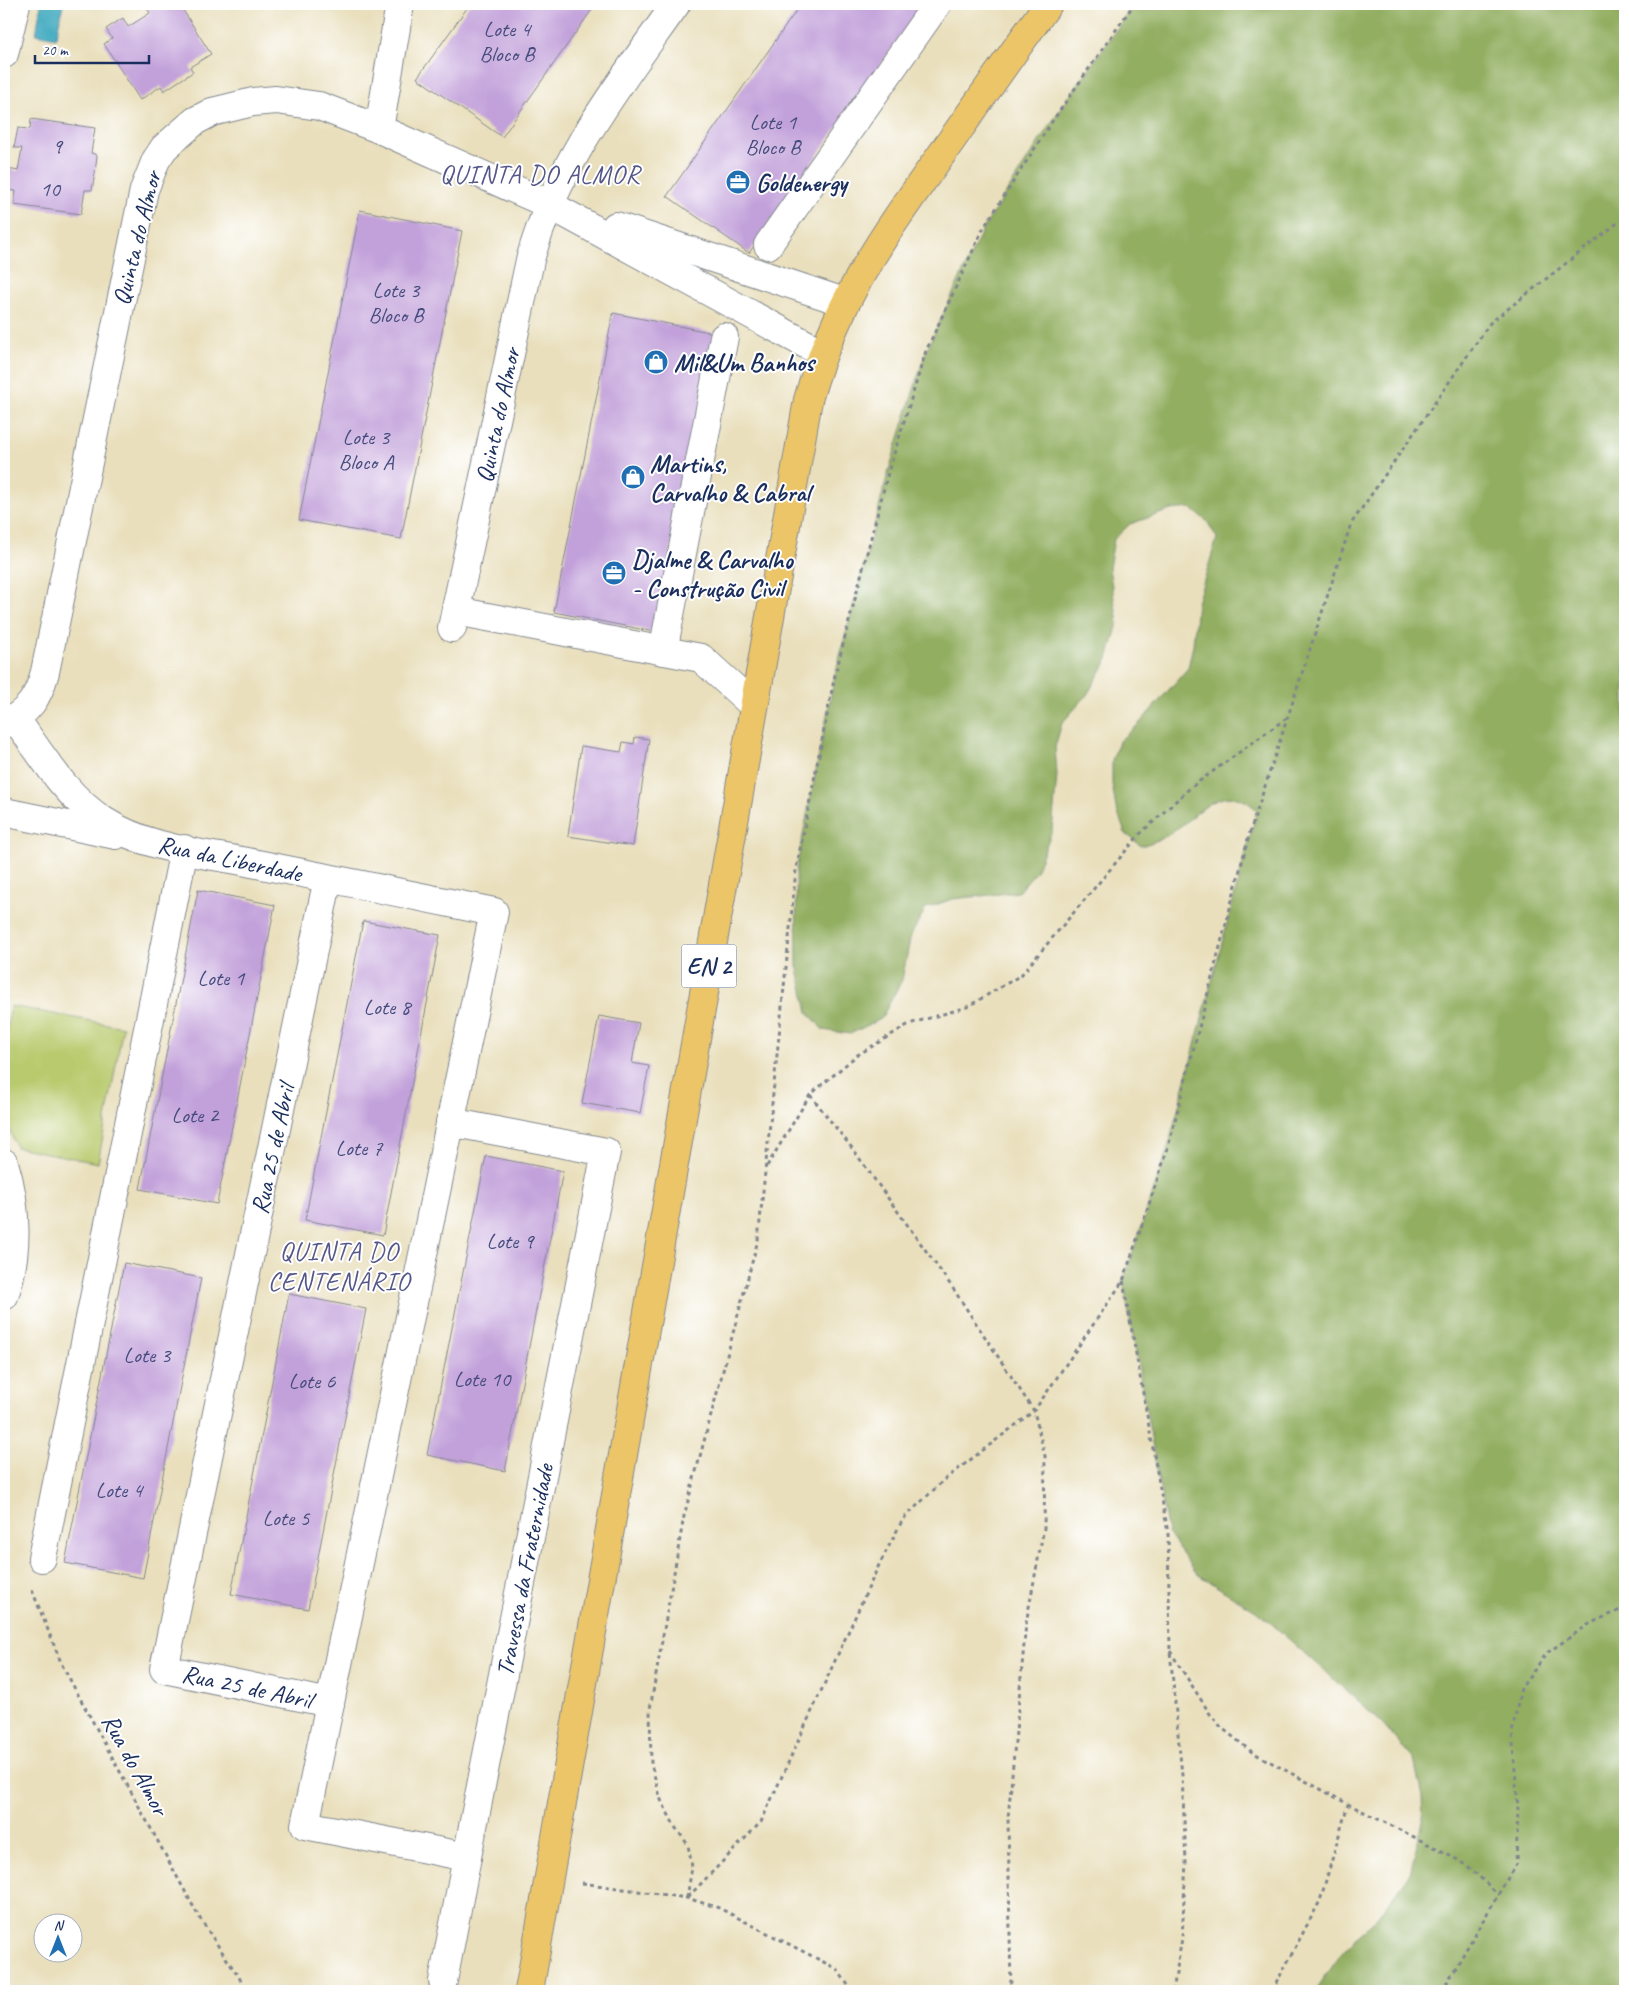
<svg xmlns="http://www.w3.org/2000/svg" width="1629" height="1995" font-family="Caveat,sans-serif">
	<style>
		.green { fill: #b9ca6e; stroke: #6a7c66 }
		.forest { fill: #92ae61; stroke: #566e60 }
		.water { fill: #3ea9be; stroke: #2c6c8e }
		.building { fill: #c2a1da }
		.lines { fill: none; stroke-linecap: round; stroke-linejoin: round }
		.minor-casing { stroke: #82878d; stroke-width: 30 }
		.major-casing { stroke: #82878d; stroke-width: 30 }
		.path { stroke: #82878d; stroke-width: 3; stroke-dasharray: 4 4; stroke-linecap: butt }
		.minor { stroke: #fff; stroke-width: 28 }
		.major { stroke: #edc569; stroke-width: 28 }
		.labels { text-anchor: middle; stroke-width: 4; stroke-linejoin: round; paint-order: stroke }
		.number-label { font-size: 22px; fill: #454c7d }
		.shield { fill: #fff; stroke: #5f6d8e; stroke-width: 1 }
		.shield-label { font-size: 24px; font-weight: bold; fill: #1b2f5e }
		.poi-label { font-size: 25px; font-weight: bold; fill: #1b2f5e; stroke: #fff; text-anchor: start }
		.street-label { font-size: 25px; fill: #1b2f5e; stroke: #fff }
		.neighbourhood-label { font-size: 26px; letter-spacing: 1px; fill: #555789; stroke: #fff }
	</style>
	<rect width="100%" height="100%" fill="#fff"/>
	<filter id="ink" filterUnits="userSpaceOnUse"><feTurbulence type="fractalNoise" baseFrequency=".02" numOctaves="2"/><feDisplacementMap in="SourceGraphic" scale="10" xChannelSelector="R" yChannelSelector="G"/><feConvolveMatrix kernelMatrix="1 2 1 2 8 2 1 2 1" color-interpolation-filters="sRGB"/></filter>
	<filter id="wash" filterUnits="userSpaceOnUse"><feTurbulence type="fractalNoise" baseFrequency=".0096" numOctaves="4" result="noise"/><feDisplacementMap in="SourceGraphic" scale="20" xChannelSelector="R" yChannelSelector="G"/><feGaussianBlur stdDeviation="1.12" result="paint"/><feColorMatrix in="noise" values="0 0 0 0 0 0 0 0 0 0 0 0 0 0 0 0 0 1.4 0 .05"/><feComposite in="paint" operator="in"/></filter>
	<g filter="url(#wash)">
		<rect width="100%" height="100%" fill="#e9dfbc"/>
		<polygon class="green" points="11,1006 123,1027 98,1163 16,1147 4,1114 4,1044"/>
		<path class="forest" d="M1134 4H1625V1991H1315L1337 1960 1359 1934 1375 1921 1410 1873 1423 1820 1422 1797 1414 1760 1383 1724 1262 1615 1197 1574 1168 1533 1123 1281 1167 1151 1257 810C1221 776 1197 819 1166 836 1159 841 1149 843 1141 846L1125 833 1116 808 1112 784V760L1119 741 1138 725 1188 668 1193 645 1197 603 1217 538 1207 521 1190 508 1171 510 1130 524 1114 539 1109 568 1118 623 1108 659 1087 695 1062 723 1055 747 1057 775 1052 831 1036 871 1018 892 953 899 926 908 911 935 902 980 881 1019 850 1034 823 1030 808 1012 797 965 796 870 835 675 888 473 926 351 983 229 1049 126Z"/>
		<polygon class="water" points="41,4 63,4 56,38 36,34"/>
		<g id="blocks">
			<g class="building">
				<polygon points="144,4 179,4 211,54 190,67 193,72 179,81 164,91 161,86 140,100 104,44 112,38 106,29 123,18 128,27 150,13"/>
				<polygon points="470,4 596,4 502,137 417,78"/>
				<polygon points="801,4 923,4 749,253 667,196"/>
				<polygon points="31,119 95,128 91,153 97,155 95,173 92,190 85,190 81,214 14,205 16,191 5,190 8,169 18,171 22,148 14,148 18,128 30,129"/>
				<polygon points="360,210 462,231 401,539 299,520"/>
				<polygon points="613,313 714,333 655,632 554,612"/>
				<polygon points="635,737 649,739 633,846 568,836 581,746 621,752 623,742 634,744"/>
				<polygon points="198,890 275,905 217,1204 140,1189"/>
				<polygon points="363,921 440,935 383,1235 305,1220"/>
				<polygon points="599,1016 639,1023 632,1063 649,1066 640,1113 582,1103"/>
				<polygon points="486,1156 563,1171 505,1471 427,1455"/>
				<polygon points="124,1263 201,1278 143,1578 65,1563"/>
				<polygon points="289,1294 366,1309 308,1609 231,1594"/>
			</g>
		</g>
	</g>
	<g filter="url(#ink)">
		<use href="#blocks" fill-opacity="0" stroke="#82878d" stroke-width="1"/>
		<g class="lines">
			<defs>
				<g id="minor">
					<polyline points="4,54 16,4"/>
					<polyline points="379,129 400,4"/>
					<polyline points="616,226 844,302"/>
					<polyline points="768,245 937,4"/>
					<polyline points="456,611 701,658 754,706"/>
					<path d="M452 628 530 260C557 163 619 85 676 4"/>
					<polyline points="663,651 724,337"/>
					<path d="M15 718C41 754 66 797 104 821 147 849 203 853 252 863 333 879 413 895 494 912L330 1703 164 1669 328 878"/>
					<path d="M4 724C29 712 38 698 45 672L144 190 156 160 164 148 195 121 212 112 253 102 276 100 319 106 379 129 548 204 822 353"/>
					<polyline points="4,812 116,835"/>
					<path d="M4 1163C17 1205 19 1254 4 1296"/>
					<polyline points="42,1558 184,849"/>
					<polyline points="330,1703 305,1825 467,1857 606,1152 450,1122"/>
					<polyline points="443,1981 467,1857"/>
				</g>
				<path id="major" d="M529 1991 808 400C835 303 883 236 941 155 976 105 1012 54 1048 4"/>
			</defs>
			<use href="#minor" class="minor-casing"/>
			<use href="#major" class="major-casing"/>
			<g class="path">
				<polyline points="810,1095 852,1148 952,1287 1034,1411 1045,1456 1044,1528 1026,1623 1008,1818 1011,1991"/>
				<polyline points="767,1166 810,1095 856,1056 909,1024 967,1007 1021,975 1140,834 1190,788 1288,717"/>
				<polyline points="1123,1281 1168,1533 1170,1651 1182,1775 1186,1862 1182,1938 1173,1991"/>
				<polyline points="4,1547 9,1553"/>
				<polyline points="32,1590 62,1665 199,1917 248,1991"/>
				<polyline points="1170,1651 1210,1714 1222,1728 1252,1752 1348,1804 1450,1855 1470,1868 1499,1895"/>
				<polyline points="582,1883 687,1898 719,1908 837,1969 852,1991"/>
				<polyline points="688,1897 761,1822 878,1567 903,1519 944,1480 1034,1411 1123,1281 1167,1151 1249,835 1351,524 1490,323 1625,217"/>
				<polyline points="687,1898 692,1867 688,1845 675,1827 661,1800 651,1764 650,1709 684,1516 758,1240 796,870 835,675 888,473 926,351 983,229 1049,126 1134,4"/>
				<polyline points="1272,1991 1320,1901 1348,1804"/>
				<polyline points="1442,1991 1516,1864 1518,1808 1512,1733 1521,1688 1547,1653 1591,1623 1625,1608"/>
			</g>
			<use href="#minor" class="minor"/>
			<use href="#major" class="major"/>
		</g>
	</g>
	<defs>
		<symbol id="office-disc" viewBox="-11 -11 22 22"><circle r="9.5" fill="#1f6fb2" stroke="#fff"/><path d="M-6-3h4V-5.5h4V-3h4V5H-6ZM-1-4.5V-3h2v-1.5ZM-6 0V1H6V0Z" fill="#fff"/></symbol>
		<symbol id="shop-disc" viewBox="-11 -11 22 22"><circle r="9.5" fill="#1f6fb2" stroke="#fff"/><path d="M-5-2.5h2.3a2.7 3.5 0 0 1 5.4 0H5L5.5 6h-11ZM-1.5-2.5h3a1.5 2.3 0 0 0-3 0Z" fill="#fff"/></symbol>
	</defs>
	<g fill-rule="evenodd">
		<use href="#office-disc" x="724" y="168" width="28" height="28"/>
		<use href="#shop-disc" x="642" y="348" width="28" height="28"/>
		<use href="#shop-disc" x="619" y="463" width="28" height="28"/>
		<use href="#office-disc" x="600" y="559" width="28" height="28"/>
	</g>
	<g class="labels">
		<g class="number-label">
			<text x="507" y="36">Lote 4<tspan x="507" dy="25">Bloco B</tspan></text>
			<text x="773" y="129">Lote 1<tspan x="773" dy="25">Bloco B</tspan></text>
			<text x="57" y="153">9</text>
			<text x="50" y="196">10</text>
			<text x="396" y="297">Lote 3<tspan x="396" dy="25">Bloco B</tspan></text>
			<text x="366" y="444">Lote 3<tspan x="366" dy="25">Bloco A</tspan></text>
			<text x="221" y="985">Lote 1</text>
			<text x="387" y="1014">Lote 8</text>
			<text x="195" y="1122">Lote 2</text>
			<text x="359" y="1155">Lote 7</text>
			<text x="510" y="1248">Lote 9</text>
			<text x="147" y="1362">Lote 3</text>
			<text x="482" y="1386">Lote 10</text>
			<text x="312" y="1388">Lote 6</text>
			<text x="119" y="1497">Lote 4</text>
			<text x="286" y="1525">Lote 5</text>
		</g>
		<rect class="shield" x="681.5" y="944.5" width="55" height="43" rx="4"/>
		<g class="shield-label">
			<text x="709" y="974">EN 2</text>
		</g>
		<g class="poi-label">
			<text x="756" y="191">Goldenergy</text>
			<text x="674" y="371">Mil&amp;Um Banhos</text>
			<text x="650" y="472">Martins,<tspan x="650" dy="29">Carvalho &amp; Cabral</tspan></text>
			<text x="632" y="568">Djalme &amp; Carvalho<tspan x="632" dy="29">- Construção Civil</tspan></text>
		</g>
		<g class="street-label">
			<text transform="translate(136 238) rotate(-76)" y="9">Quinta do Almor</text>
			<text transform="translate(497 415) rotate(-78)" y="9">Quinta do Almor</text>
			<text transform="translate(230 858) rotate(12)" y="9">Rua da Liberdade</text>
			<text transform="translate(272 1149) rotate(-78)" y="9">Rua 25 de Abril</text>
			<text transform="translate(524 1570) rotate(-79)" y="9">Travessa da Fraternidade</text>
			<text transform="translate(247 1686) rotate(12)" y="9">Rua 25 de Abril</text>
			<text transform="translate(136 1764) rotate(61)" y="9">Rua do Almor</text>
		</g>
		<g class="neighbourhood-label">
			<text x="540" y="183">QUINTA DO ALMOR</text>
			<text x="339" y="1260">QUINTA DO<tspan x="339" dy="30">CENTENÁRIO</tspan></text>
		</g>
	</g>
	<rect width="1629" height="1995" fill="none" stroke="#fff" stroke-width="20"/>
	<g transform="translate(58 1938)"><circle r="24" fill="#ffffff" stroke="#a4acbf"/>
	<path d="M0-4L9 19L0 12L-9 19Z" fill="#1f6fb2"/>
	<text y="-8" font-size="14" font-weight="bold" text-anchor="middle" fill="#1b2f5e">N</text>
	</g>
	<path d="M35 55v8h114v-8" fill="none" stroke="#1b2f5e" stroke-width="2.5"/>
	<text x="42" y="55" font-size="15" fill="#1b2f5e" stroke="#ffffff" stroke-width="4" paint-order="stroke">20 m</text>
</svg>
